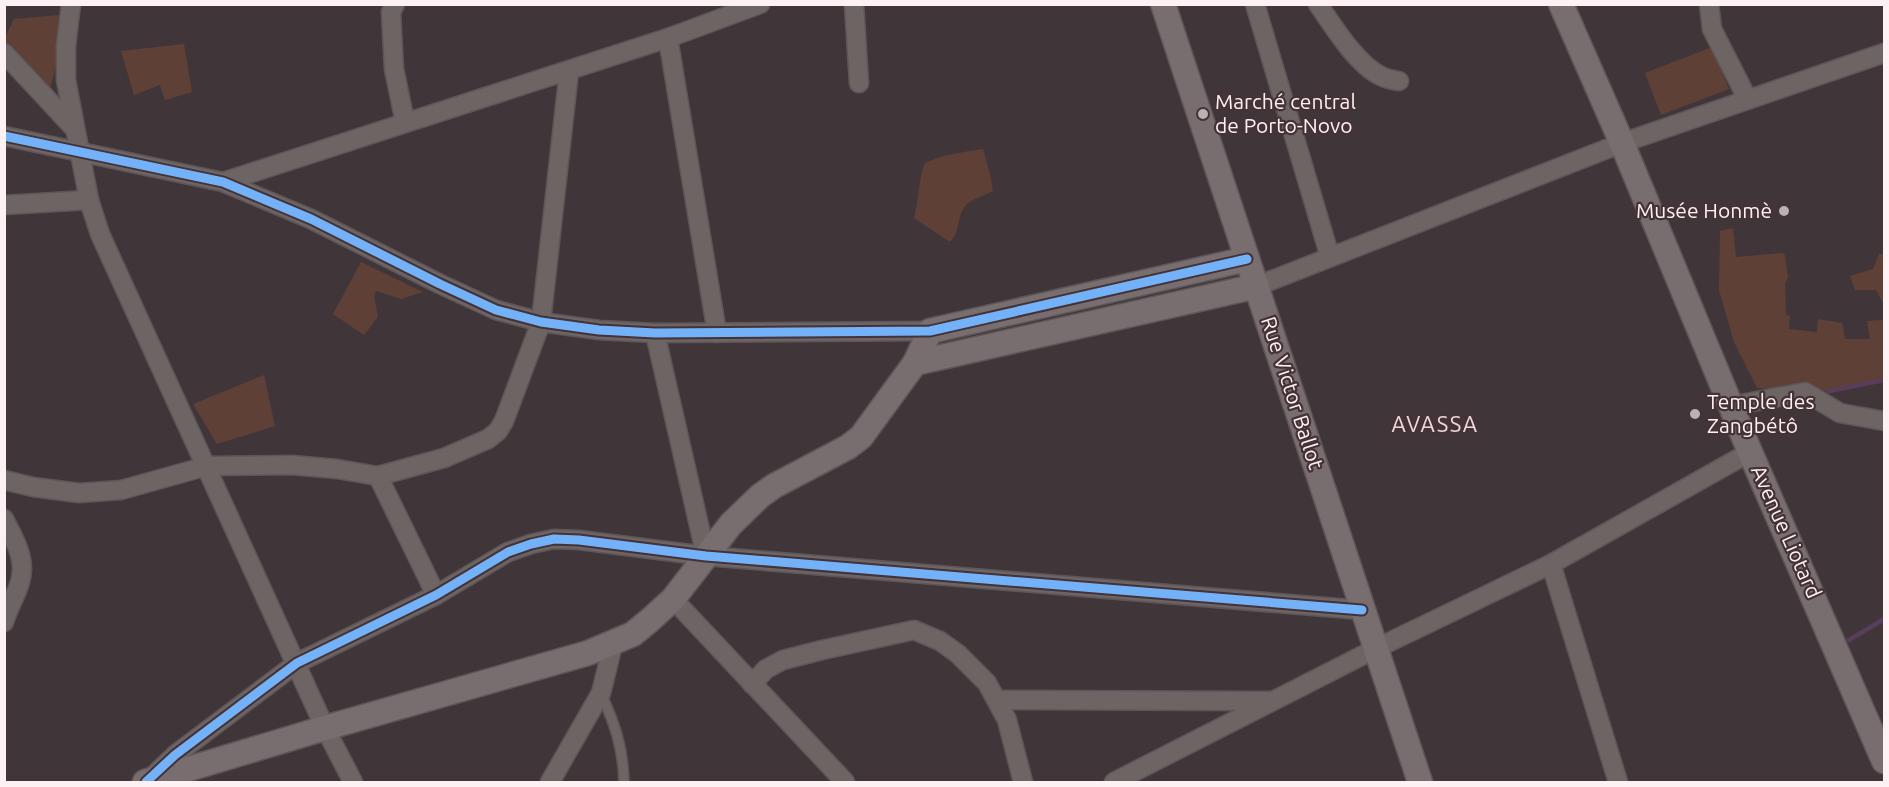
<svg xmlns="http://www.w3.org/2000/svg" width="1889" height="787" font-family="Ubuntu,sans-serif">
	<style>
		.green { fill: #5f4037 }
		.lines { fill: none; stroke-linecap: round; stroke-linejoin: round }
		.stream { stroke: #593e5c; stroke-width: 4.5 }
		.lane-casing { stroke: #5d5558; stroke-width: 12 }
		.street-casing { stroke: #5d5558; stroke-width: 21 }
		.secondary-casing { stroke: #5d5558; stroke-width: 27 }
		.lane { stroke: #6d6464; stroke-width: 9 }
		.street { stroke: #6d6464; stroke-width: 18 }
		.secondary { stroke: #786e6f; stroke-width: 24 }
		.cycleway-casing { stroke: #443237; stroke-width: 13 }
		.cycleway { stroke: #73b2f8; stroke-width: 9 }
		.poi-dot { fill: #bbb0b3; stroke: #443237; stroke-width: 2 }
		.labels { text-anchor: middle; stroke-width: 4.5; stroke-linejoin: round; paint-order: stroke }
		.poi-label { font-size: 21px; fill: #fdf1f4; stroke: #443237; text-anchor: start }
		.street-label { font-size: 21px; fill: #fdf1f4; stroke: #443237 }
		.neighbourhood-label { font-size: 22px; letter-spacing: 1.5px; fill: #edd6dc; stroke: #443237 }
	</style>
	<rect width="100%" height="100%" fill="#403639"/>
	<g class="green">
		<polygon points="70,14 47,99 5,53 5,38 14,19"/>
		<polygon points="184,44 192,92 165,100 160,85 134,95 121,51"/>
		<polygon points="1712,47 1729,89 1661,115 1645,73"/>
		<path d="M983 149 990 174 993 191C987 194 971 200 967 204 956 215 961 232 950 242L914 218C919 200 918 180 925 163 942 155 963 152 983 149Z"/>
		<polygon points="1733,228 1736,257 1782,253 1785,255 1788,277 1785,284 1786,315 1790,316 1789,329 1817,332 1818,319 1842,323 1845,339 1870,339 1867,321 1884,320 1884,380 1829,391 1805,392 1757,388 1734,342 1719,290 1720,231"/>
		<polygon points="1879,254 1884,254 1884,305 1876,290 1855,290 1850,276 1873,269"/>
		<polygon points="361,262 423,292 401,299 376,291 374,296 378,317 364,335 333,314"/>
		<polygon points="264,375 275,426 217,444 193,404"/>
	</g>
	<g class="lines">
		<g class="stream">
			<polyline points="1829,391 1884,380"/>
			<polyline points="1849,640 1884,619"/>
		</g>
		<defs>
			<path id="lane" d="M601 693C615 725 623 747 624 782"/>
			<g id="street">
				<polyline points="71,4 66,46 66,80 89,200 100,234 325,728 353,782"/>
				<polyline points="395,4 391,12 394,69 405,122"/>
				<polyline points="854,4 859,83"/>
				<polyline points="1255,4 1330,257"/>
				<path d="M1318 4C1333 26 1357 65 1381 76 1386 79 1393 80 1399 81"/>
				<polyline points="1709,4 1712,29 1748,100"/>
				<polyline points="668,38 717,333"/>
				<polyline points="4,53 74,128"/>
				<polyline points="4,136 223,182 311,219 440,284 496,310 541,322 599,330 655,333 930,331"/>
				<polyline points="223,182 668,38 760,4"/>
				<polyline points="4,205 89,200"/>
				<polyline points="1257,286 1622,143 1884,53"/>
				<polyline points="655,333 706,556"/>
				<polyline points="1731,406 1805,392 1840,413 1884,421"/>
				<polyline points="378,476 436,595"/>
				<polyline points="4,480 33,487 79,493 121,490 207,466 292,465 337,469 378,476 444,458 488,439 498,431 504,421 541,322 569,71"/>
				<path d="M4 519C14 539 27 559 20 582 16 596 8 608 4 622"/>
				<polyline points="1551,564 1618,782"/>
				<polyline points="673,599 845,782"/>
				<polyline points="752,684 766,669 783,660 822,650 914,630 940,641 958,654 987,683 1007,720 1023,782"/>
				<polyline points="998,700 1269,701"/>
				<polyline points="150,779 175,755 297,663 436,595 508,552 531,544 554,539 579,540 706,556 1362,610"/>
				<polyline points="550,782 601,693 613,644"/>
				<polyline points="1114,782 1375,649 1551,564 1750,452"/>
			</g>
			<g id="secondary">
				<polyline points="1163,4 1420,782"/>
				<polyline points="1561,4 1622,143 1750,452 1884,761"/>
				<polyline points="915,363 1257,286"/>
				<polyline points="145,782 325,728 588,653 633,634 650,620 673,599 731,524 760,496 774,486 848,447 861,437 915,363 930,331 1247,259"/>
			</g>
		</defs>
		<use href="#lane" class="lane-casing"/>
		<use href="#street" class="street-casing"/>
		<use href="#secondary" class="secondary-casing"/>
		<use href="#lane" class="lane"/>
		<use href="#street" class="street"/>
		<use href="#secondary" class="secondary"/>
		<defs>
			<g id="cycleway">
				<polyline points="4,136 223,182 311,219 440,284 496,310 541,322 599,330 655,333 930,331 1247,259"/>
				<polyline points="146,782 175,755 297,663 436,595 508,552 531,544 554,539 579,540 706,556 1362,610"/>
			</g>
		</defs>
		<use href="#cycleway" class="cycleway-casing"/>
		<use href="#cycleway" class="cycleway"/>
	</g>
	<g class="poi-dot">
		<circle cx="1203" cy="114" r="6"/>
		<circle cx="1784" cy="211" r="6"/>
		<circle cx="1695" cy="414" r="6"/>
	</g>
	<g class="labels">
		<g class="poi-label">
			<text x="1215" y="109">Marché central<tspan x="1215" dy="24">de Porto-Novo</tspan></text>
			<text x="1772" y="218" text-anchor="end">Musée Honmè</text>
			<text x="1707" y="409">Temple des<tspan x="1707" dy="24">Zangbétô</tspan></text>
		</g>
		<g class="street-label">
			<text transform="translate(1292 393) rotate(72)" y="7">Rue Victor Ballot</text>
			<text transform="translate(1786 532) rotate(66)" y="7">Avenue Liotard</text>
		</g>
		<g class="neighbourhood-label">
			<text x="1435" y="432">AVASSA</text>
		</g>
	</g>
	<rect width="1889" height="787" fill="none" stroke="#fdf1f4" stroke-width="12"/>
</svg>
